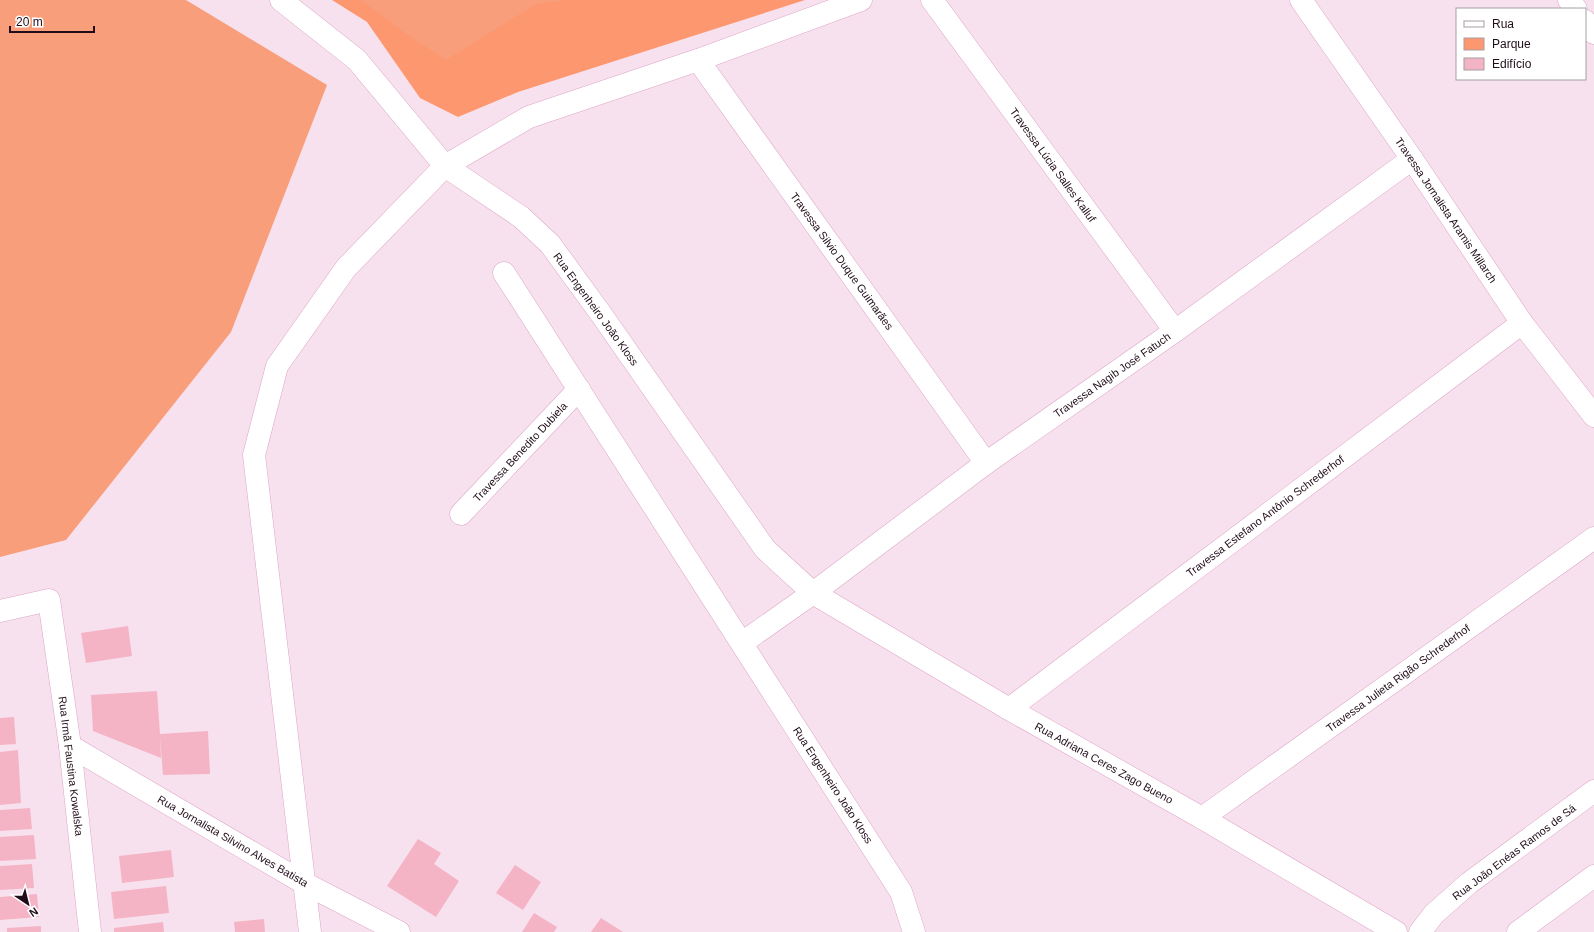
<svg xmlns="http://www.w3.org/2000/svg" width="1594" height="932" font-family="Helvetica,sans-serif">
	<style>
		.green { fill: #fd976f }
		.forest { fill: #f89e7b }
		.building { fill: #f4b4c5 }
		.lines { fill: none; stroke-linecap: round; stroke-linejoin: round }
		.street-casing { stroke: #dda6c7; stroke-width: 23 }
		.secondary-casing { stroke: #dda6c7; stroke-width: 23 }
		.street { stroke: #fff; stroke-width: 22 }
		.secondary { stroke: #fff; stroke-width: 22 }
		.labels { text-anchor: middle; stroke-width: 4; stroke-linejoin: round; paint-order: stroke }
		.street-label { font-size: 11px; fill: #200d19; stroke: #fff }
	</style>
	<rect width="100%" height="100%" fill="#f8e1ee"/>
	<polygon class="green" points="332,0 805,0 518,92 458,117 420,98 367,22"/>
	<g class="forest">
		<polygon points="0,0 186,0 327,85 231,332 66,540 0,557"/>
		<polygon points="361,0 567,0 536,4 446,60 411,37"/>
	</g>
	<g class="building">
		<polygon points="128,626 132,656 86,663 81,633"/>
		<polygon points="157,691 160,734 208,731 210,774 163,775 160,737 161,758 93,731 91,695"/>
		<polygon points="14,717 16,744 0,745 0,718"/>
		<polygon points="18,750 21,803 0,805 0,752"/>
		<polygon points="30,808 32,829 0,831 0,810"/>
		<polygon points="34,835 36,859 0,861 0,837"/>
		<polygon points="418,839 441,853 434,864 459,881 436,917 387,886"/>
		<polygon points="171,850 174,877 122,883 119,856"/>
		<polygon points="32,864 34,888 0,890 0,866"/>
		<polygon points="515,865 541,882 523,910 496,893"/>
		<polygon points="166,886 169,913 114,919 111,892"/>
		<polygon points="37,894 39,917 0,920 0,897"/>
		<polygon points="534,913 557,927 554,932 522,932"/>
		<polygon points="601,918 623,932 591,932"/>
		<polygon points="264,919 265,932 235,932 234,922"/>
		<polygon points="163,922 164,932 114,932 114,928"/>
		<polygon points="41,926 41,932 7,932 7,928"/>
	</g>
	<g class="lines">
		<defs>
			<g id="street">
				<polyline points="932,0 1175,331"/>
				<polyline points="1301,0 1412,159 1522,323 1594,416"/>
				<polyline points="1569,0 1576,9"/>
				<polyline points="1585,21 1594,33"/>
				<polyline points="698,60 986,463"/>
				<polyline points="445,166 521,217 550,244 601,314 765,549 813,593 1009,709 1202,818 1396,932"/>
				<polyline points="504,273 901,892 914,932"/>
				<polyline points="461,514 579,389"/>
				<polyline points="0,611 49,600 70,746 90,932"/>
				<polyline points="742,643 813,593 986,463 1175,331 1412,159"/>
				<polyline points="1009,709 1522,323"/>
				<polyline points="70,746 304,883 399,932"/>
				<polyline points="1202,818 1594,538"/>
				<polyline points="1518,932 1594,876"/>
			</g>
			<g id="secondary">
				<polyline points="281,0 357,60 445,166"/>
				<polyline points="310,932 254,455 277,366 346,268 445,166 529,117 698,60 861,0"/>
				<polyline points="1420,932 1434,914 1469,883 1594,791"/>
			</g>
		</defs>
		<use href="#street" class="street-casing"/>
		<use href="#secondary" class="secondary-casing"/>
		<use href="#street" class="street"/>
		<use href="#secondary" class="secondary"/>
	</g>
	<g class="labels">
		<g class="street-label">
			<text transform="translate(1053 165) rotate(54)" y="4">Travessa Lúcia Salles Kalluf</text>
			<text transform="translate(1446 210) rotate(56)" y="4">Travessa Jornalista Aramis Millarch</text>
			<text transform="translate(842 261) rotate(54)" y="4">Travessa Silvio Duque Guimarães</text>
			<text transform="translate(596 309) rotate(54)" y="4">Rua Engenheiro João Kloss</text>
			<text transform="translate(1112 375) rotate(-35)" y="4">Travessa Nagib José Fatuch</text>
			<text transform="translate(520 452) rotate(-47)" y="4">Travessa Benedito Dubiela</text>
			<text transform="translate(1265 516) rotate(-37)" y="4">Travessa Estefano Antônio Schrederhof</text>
			<text transform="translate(1398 678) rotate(-36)" y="4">Travessa Julieta Rigão Schrederhof</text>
			<text transform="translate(1104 763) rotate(29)" y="4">Rua Adriana Ceres Zago Bueno</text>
			<text transform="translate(71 766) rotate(83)" y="4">Rua Irmã Faustina Kowalska</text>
			<text transform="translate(833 785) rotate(57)" y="4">Rua Engenheiro João Kloss</text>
			<text transform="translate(233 841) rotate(30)" y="4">Rua Jornalista Silvino Alves Batista</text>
			<text transform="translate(1514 852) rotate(-37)" y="4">Rua João Enéas Ramos de Sá</text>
		</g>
	</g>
	<rect x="1456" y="8" width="130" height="72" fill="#ffffff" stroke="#a69ea3"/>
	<rect x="1464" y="21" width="20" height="6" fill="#ffffff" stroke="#a69ea3"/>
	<text x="1492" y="28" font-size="12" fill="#200d19">Rua</text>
	<rect x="1464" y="38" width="20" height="12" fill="#fd976f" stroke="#a69ea3"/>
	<text x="1492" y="48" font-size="12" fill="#200d19">Parque</text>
	<rect x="1464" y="58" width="20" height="12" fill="#f4b4c5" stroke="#a69ea3"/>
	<text x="1492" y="68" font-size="12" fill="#200d19">Edifício</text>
	<g transform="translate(28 904) rotate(145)" stroke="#ffffff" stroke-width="3" paint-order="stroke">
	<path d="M0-3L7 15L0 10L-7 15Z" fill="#200d19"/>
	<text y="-6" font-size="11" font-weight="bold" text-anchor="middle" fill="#200d19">N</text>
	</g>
	<path d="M10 26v6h84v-6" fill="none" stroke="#200d19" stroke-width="2"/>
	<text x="16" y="26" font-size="12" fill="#200d19" stroke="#ffffff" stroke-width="3" paint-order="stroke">20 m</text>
</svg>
